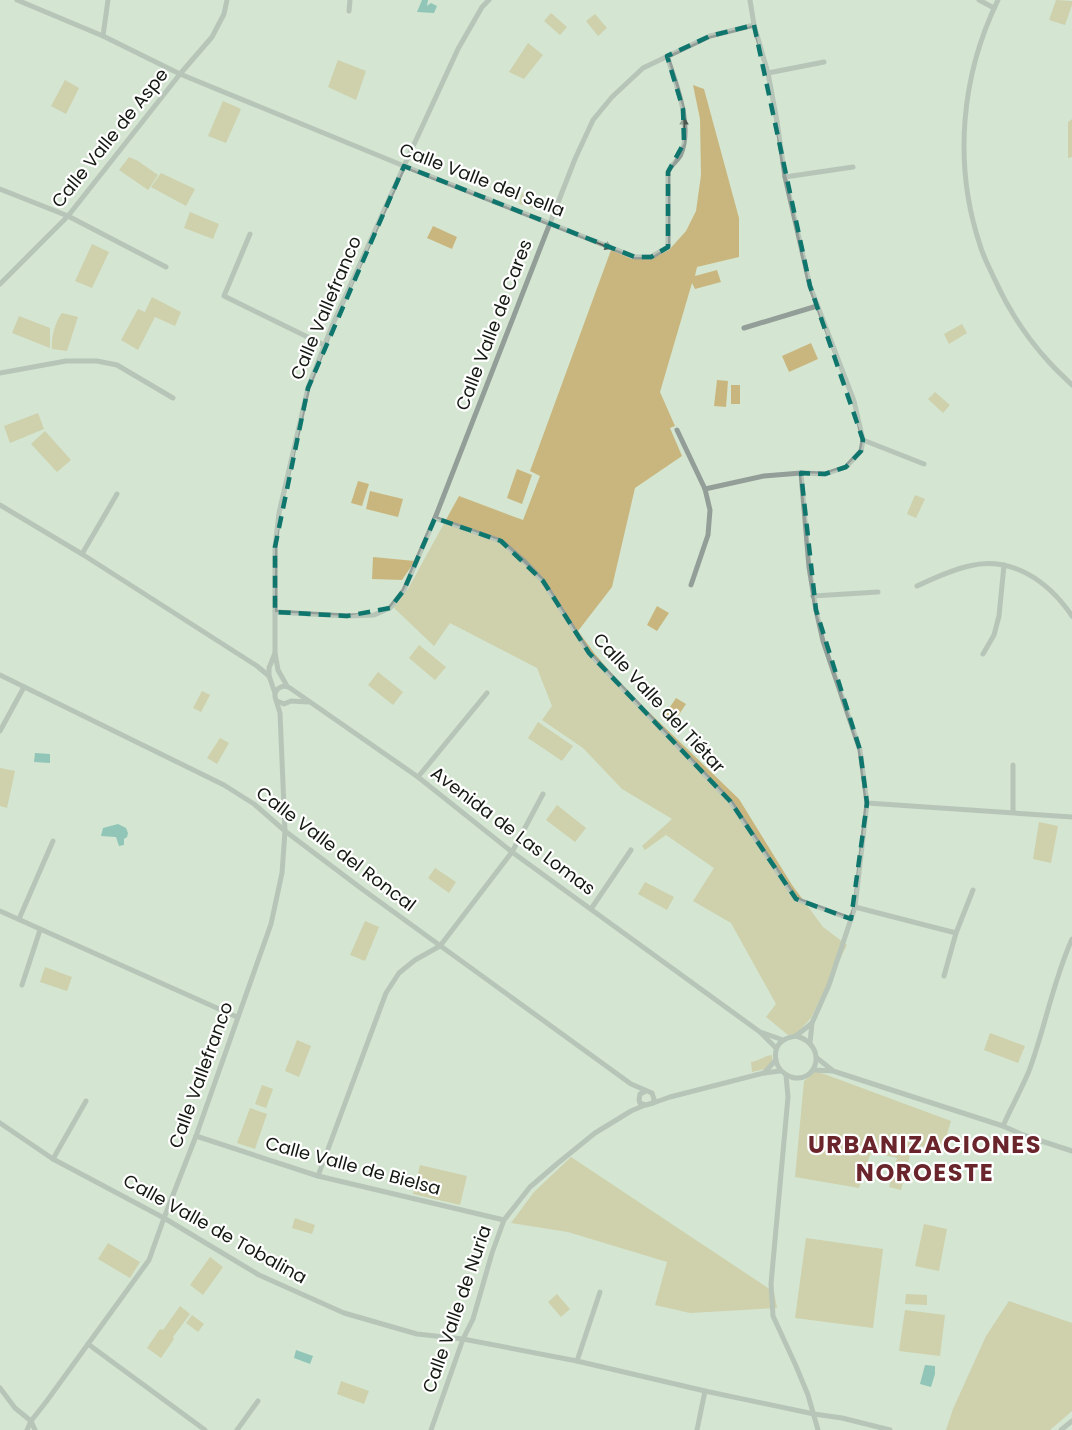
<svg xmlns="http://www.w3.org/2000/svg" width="1072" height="1430" font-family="Poppins,sans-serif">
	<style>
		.green { fill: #c9b67e }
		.water { fill: #3e9e98 }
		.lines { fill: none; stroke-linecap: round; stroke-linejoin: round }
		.street { stroke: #939e99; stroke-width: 5 }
		.oneway { fill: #4d554f }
		.marked { fill: none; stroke: #0f766e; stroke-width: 4.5; stroke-dasharray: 12 8; stroke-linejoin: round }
		.labels { text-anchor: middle; stroke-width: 4.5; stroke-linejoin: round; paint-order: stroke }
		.street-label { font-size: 18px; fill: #141a12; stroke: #fff }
		.district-label { font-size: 24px; font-weight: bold; letter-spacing: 1.5px; fill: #6a242b; stroke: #fff }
	</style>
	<rect width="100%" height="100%" fill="#d4e6d1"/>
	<g class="green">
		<polygon points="1056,0 1072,1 1072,5 1065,25 1049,20"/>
		<polygon points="551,13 567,27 560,35 544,21"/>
		<polygon points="595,14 607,28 598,36 586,21"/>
		<polygon points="528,43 543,55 524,79 509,72"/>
		<polygon points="338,60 366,71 356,100 328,87"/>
		<polygon points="65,80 79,88 66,114 51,106"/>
		<polygon points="693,85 704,89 739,218 739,257 697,267 695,276 717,270 721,282 695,289 692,283 660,392 675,426 670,428 682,456 635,488 612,587 578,631 595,654 626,690 739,799 792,885 823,927 847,945 811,1018 796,1034 788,1035 766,1017 776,1004 731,923 693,901 714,868 666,835 645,850 642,846 672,819 622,789 583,748 542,720 552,706 537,668 450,623 434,646 393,607 408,589 459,496 523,520 540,476 530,471 611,250 632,259 651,259 669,250 686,231 696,211 701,175 700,119"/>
		<polygon points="223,101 241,109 226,143 208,136"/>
		<polygon points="1072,119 1072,157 1068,158 1068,122"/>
		<polygon points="129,157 138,161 158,175 148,190 119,170"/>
		<polygon points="161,173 195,189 186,206 151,187"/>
		<polygon points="522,193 541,198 538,209 519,204"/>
		<polygon points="190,212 219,224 213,239 184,228"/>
		<polygon points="433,226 457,237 452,249 427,238"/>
		<polygon points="92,244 109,252 92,288 75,281"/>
		<polygon points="152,297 181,312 175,326 155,317 138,350 121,340 138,309 145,312"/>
		<path d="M62 313 78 317 67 351 52 349C51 337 55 322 62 313Z"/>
		<polygon points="19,316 50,328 50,348 12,333"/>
		<polygon points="962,324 967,333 949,344 944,334"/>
		<polygon points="811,343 818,359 789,372 782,356"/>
		<polygon points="717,380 728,381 726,407 714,406"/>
		<rect x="731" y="385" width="9" height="19"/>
		<polygon points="935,392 950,405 943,413 928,399"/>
		<polygon points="38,413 44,429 10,443 4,426"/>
		<polygon points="45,431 71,460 57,472 31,444"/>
		<polygon points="517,469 532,475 522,504 507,498"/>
		<polygon points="358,481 369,484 362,506 351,503"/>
		<polygon points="370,491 403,499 398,517 366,509"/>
		<polygon points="915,495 925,499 916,518 907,514"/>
		<polygon points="373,557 415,561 402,580 372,579"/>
		<polygon points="657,606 669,613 657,631 647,625"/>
		<polygon points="419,645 446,667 435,680 409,658"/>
		<polygon points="378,672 403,692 393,705 368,685"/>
		<polygon points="202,691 210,695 201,712 193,708"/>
		<polygon points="676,698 686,704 674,722 664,716"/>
		<polygon points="538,722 573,746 562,761 528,738"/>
		<polygon points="220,738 229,743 217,764 207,758"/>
		<polygon points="0,768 15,771 7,808 0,806"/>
		<polygon points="557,805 586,828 575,842 546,820"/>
		<polygon points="1039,822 1058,826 1051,863 1033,859"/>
		<polygon points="435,868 456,882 449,893 428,878"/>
		<polygon points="645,882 674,897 667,910 638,894"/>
		<polygon points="365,921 379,927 365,961 350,955"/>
		<polygon points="45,967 72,977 67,991 40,982"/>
		<polygon points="990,1033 1025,1046 1018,1063 984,1050"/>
		<polygon points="297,1040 311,1046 299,1077 285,1071"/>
		<path d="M772 1055 773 1065 769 1068 752 1072 751 1062C759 1061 764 1056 772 1055Z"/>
		<polygon points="816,1071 951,1121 942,1151 913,1144 901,1190 889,1187 897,1158 871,1152 859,1188 795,1177 804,1081"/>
		<polygon points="262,1085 273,1089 266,1108 255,1104"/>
		<polygon points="250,1108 267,1114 255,1149 237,1143"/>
		<polygon points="571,1157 774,1292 777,1308 690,1313 655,1305 667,1262 568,1232 511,1223 534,1192"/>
		<polygon points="420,1165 467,1176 460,1205 413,1194"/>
		<polygon points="295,1218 315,1225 312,1234 292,1228"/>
		<polygon points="924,1224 947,1229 939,1271 915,1266"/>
		<polygon points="806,1238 883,1249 873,1328 795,1318"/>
		<polygon points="108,1243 140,1262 130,1278 98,1259"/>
		<polygon points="210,1257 223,1267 203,1295 190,1285"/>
		<polygon points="557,1294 570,1309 561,1317 548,1302"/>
		<polygon points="906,1294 927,1295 927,1305 905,1304"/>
		<polygon points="1009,1301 1072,1323 1072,1411 1050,1430 946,1430 953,1409 986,1336"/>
		<polygon points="180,1306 190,1314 173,1337 174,1339 161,1358 147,1348 160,1329 163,1330"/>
		<polygon points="905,1310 945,1315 940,1356 899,1351"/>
		<polygon points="192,1315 204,1324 198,1332 186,1323"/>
		<polygon points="341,1381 369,1391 364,1404 337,1394"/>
	</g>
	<g class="water">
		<polygon points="422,0 428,0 427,6 431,3 437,6 434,13 417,12"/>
		<polygon points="35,753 50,754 50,763 34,762"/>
		<polygon points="118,824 126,828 128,833 127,837 124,839 124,845 119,846 116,837 101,836 103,828"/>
		<polygon points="296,1350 313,1356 310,1364 294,1358"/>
		<polygon points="925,1365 935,1366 935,1374 931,1387 920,1384"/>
	</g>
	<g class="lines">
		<g class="street">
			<path d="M17 0 103 36 180 74 404 166 635 257H651L668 247V172C671 164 678 161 681 154 693 125 676 84 667 56"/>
			<polyline points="750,0 754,25 768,73 777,121 785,177 810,286 854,401 863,440 861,451 846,467 825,474 801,473 809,567 816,610 823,641 860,750 867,803 855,907 829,985 812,1023 810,1043"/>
			<polyline points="979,0 994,8"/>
			<path d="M998 0C961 76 953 164 980 245 983 256 989 267 994 278 1008 309 1026 337 1049 362 1056 370 1064 377 1072 385"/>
			<polyline points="349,11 350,0"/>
			<polyline points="103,36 108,0"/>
			<polyline points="768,73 824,62"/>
			<polyline points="785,177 853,167"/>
			<polyline points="0,189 68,216 166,267"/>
			<polyline points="250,234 224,296 324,345"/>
			<polyline points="0,284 68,216 180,74 212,37 224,14 227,0"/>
			<polyline points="744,328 817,306"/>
			<polyline points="0,373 66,361 97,361 117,365 173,398"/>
			<polyline points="677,430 705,489"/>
			<polyline points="863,440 924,464"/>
			<polyline points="0,505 82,554 257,666 269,676"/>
			<polyline points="435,518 501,541 525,562 543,581 589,653 730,801 796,899 851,919"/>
			<polyline points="82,554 117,494"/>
			<polyline points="691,585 708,535 710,510 705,489 764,476 801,473"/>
			<path d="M917 586C934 578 951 570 969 566 1012 555 1049 582 1072 616"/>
			<polyline points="813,596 878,592"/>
			<polyline points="275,612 347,616 374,615 390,608 404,590 435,518 575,159 593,120 612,97 643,68 710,36 754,25"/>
			<polyline points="983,654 994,635 999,616 1004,565"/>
			<polyline points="0,675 224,785 254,804 285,831 362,889 631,1084 652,1093 654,1099 653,1103 646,1105 640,1103 639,1100 640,1094 646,1091"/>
			<polyline points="287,686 278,670 275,653 275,547 279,513 308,388 332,326 404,166 458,49 482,7 489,0"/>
			<path d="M275 693C278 687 284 684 290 688L418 777 512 852 760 1032 783 1040"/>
			<polyline points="277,701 284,704 291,701 308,702"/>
			<polyline points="0,731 24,687"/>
			<polyline points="418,777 487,693"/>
			<polyline points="867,803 1072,817"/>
			<polyline points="1013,812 1013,765"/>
			<polyline points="855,907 956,933"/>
			<polyline points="591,909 631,850"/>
			<polyline points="0,911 237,1017"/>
			<polyline points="19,919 53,841"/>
			<polyline points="944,976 956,933 973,890"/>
			<polyline points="22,985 40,930"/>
			<polyline points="761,1033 776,1048"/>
			<path d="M796 1036C829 1045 817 1085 791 1077 783 1074 778 1069 776 1061 773 1045 782 1038 796 1036Z"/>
			<polyline points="796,1036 812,1023"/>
			<polyline points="817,1058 832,1070"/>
			<polyline points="813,1070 833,1071 1003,1126 1023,1135 1072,1151"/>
			<polyline points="764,1073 776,1060"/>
			<polyline points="786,1075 788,1097 771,1284 773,1316 796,1366 808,1395 818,1430"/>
			<polyline points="653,1103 670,1097 764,1073 780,1071"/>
			<polyline points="0,1123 53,1159 164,1218 259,1275 344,1313 417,1334 463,1339 577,1361 705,1391 814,1414 842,1418 890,1430"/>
			<path d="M1003 1126C1011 1108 1021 1090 1029 1071 1045 1028 1053 981 1072 939"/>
			<polyline points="196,1136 318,1176 504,1220"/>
			<polyline points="53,1159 86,1101"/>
			<polyline points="318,1176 386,993 399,973 415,960 440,946 512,852 543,794"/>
			<polyline points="88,1344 205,1430"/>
			<polyline points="577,1361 600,1292"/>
			<polyline points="0,1388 15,1408 31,1421 35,1430"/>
			<polyline points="27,1430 31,1421 46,1402 149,1260 164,1218 196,1136 271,924 282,873 285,831 280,713 275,697 275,693 269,676 269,668 275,653"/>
			<polyline points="237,1430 258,1401"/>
			<polyline points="431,1430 463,1339 473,1319 492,1253 504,1220 530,1187 558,1163 595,1133 631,1111 645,1105"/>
			<polyline points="697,1430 705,1391"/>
			<polyline points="1061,1430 1072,1421"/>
		</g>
	</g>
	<defs><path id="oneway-solid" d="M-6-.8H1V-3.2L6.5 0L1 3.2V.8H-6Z" transform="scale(1.5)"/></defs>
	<g class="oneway">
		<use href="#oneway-solid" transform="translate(684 126) rotate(-90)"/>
		<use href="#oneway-solid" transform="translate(604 245) rotate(22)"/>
	</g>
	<path d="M0 0H1072V1430H0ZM754 25 810 286 863 440 861 451 846 467 825 474 801 473 816 610 860 750 867 803 851 919 796 899 730 801 589 653 543 581 501 541 435 518 404 590 390 608 347 616 275 612V547L308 388 404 166 635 257H651L668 247V172L684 143 683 109 667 56 710 36Z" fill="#d4e6d1" fill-opacity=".55" fill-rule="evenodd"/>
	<path class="marked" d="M754 25 810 286 863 440 861 451 846 467 825 474 801 473 816 610 860 750 867 803 851 919 796 899 730 801 589 653 543 581 501 541 435 518 404 590 390 608 347 616 275 612V547L308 388 404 166 635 257H651L668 247V172L684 143 683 109 667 56 710 36Z"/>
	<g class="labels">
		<g class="street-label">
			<text transform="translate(110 138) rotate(-51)" y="6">Calle Valle de Aspe</text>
			<text transform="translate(482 180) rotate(21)" y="6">Calle Valle del Sella</text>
			<text transform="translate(326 308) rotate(-67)" y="6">Calle Vallefranco</text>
			<text transform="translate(494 325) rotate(-69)" y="6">Calle Valle de Cares</text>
			<text transform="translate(659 703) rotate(47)" y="6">Calle Valle del Tiétar</text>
			<text transform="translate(513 831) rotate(37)" y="6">Avenida de Las Lomas</text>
			<text transform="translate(336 849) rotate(37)" y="6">Calle Valle del Roncal</text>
			<text transform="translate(201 1075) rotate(-70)" y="6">Calle Vallefranco</text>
			<text transform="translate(353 1166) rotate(15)" y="6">Calle Valle de Bielsa</text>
			<text transform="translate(215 1229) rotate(29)" y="6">Calle Valle de Tobalina</text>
			<text transform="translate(457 1309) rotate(-71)" y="6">Calle Valle de Nuria</text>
		</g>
		<g class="district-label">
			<text x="925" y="1153">URBANIZACIONES<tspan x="925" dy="28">NOROESTE</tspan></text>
		</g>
	</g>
</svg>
